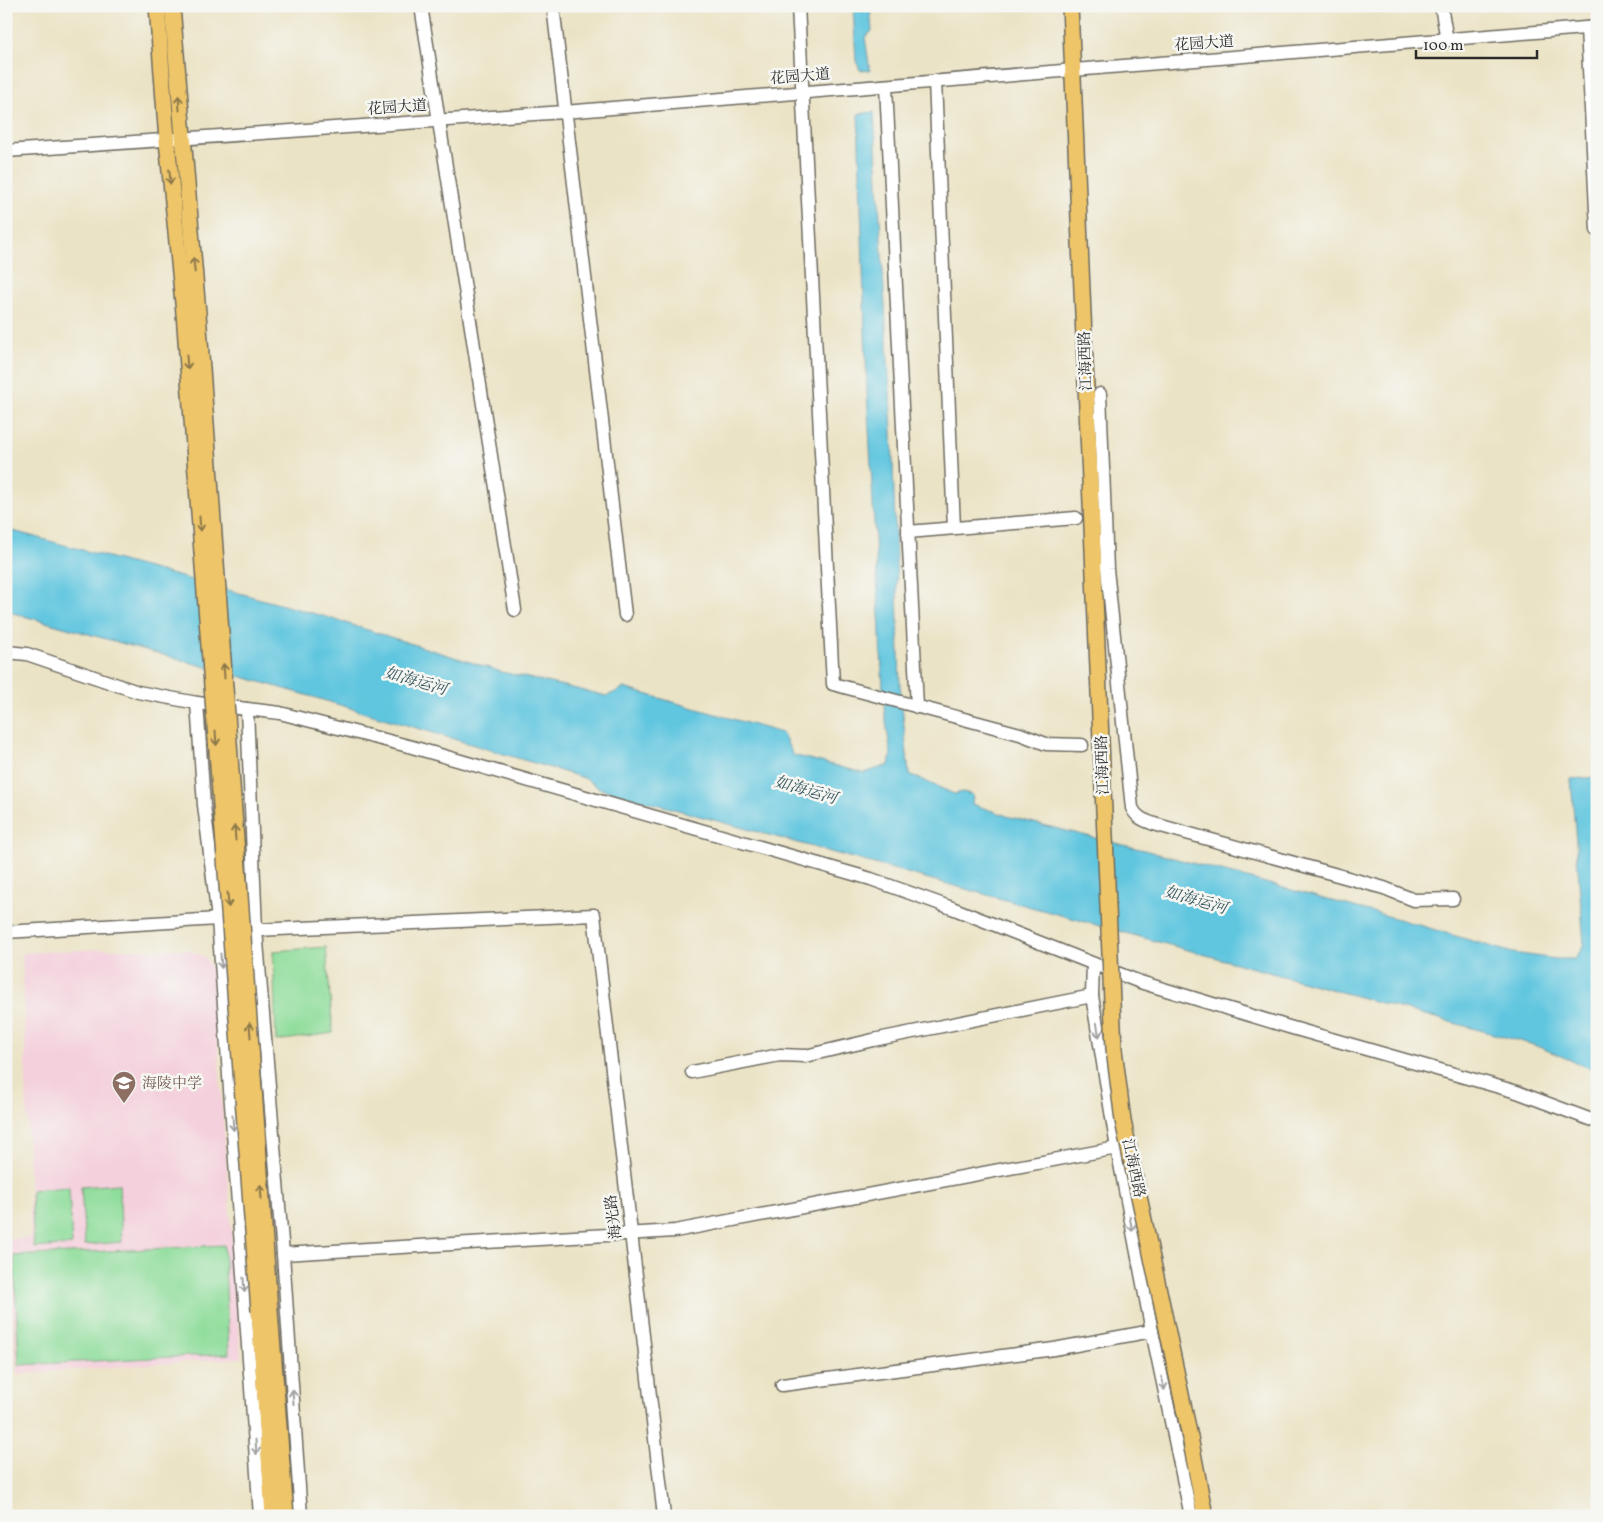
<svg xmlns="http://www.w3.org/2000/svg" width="1603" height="1522" font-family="Vollkorn,'Noto Serif SC',serif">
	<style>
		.built { fill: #f4cfdc }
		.green { fill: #8fdd9b; stroke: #5d8463 }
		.water { fill: #61c6df; stroke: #467885 }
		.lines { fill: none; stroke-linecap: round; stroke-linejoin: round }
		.minor-casing { stroke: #6e6b61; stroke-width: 15 }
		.major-casing { stroke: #6e6b61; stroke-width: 18 }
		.minor { stroke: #fff; stroke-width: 12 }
		.major { stroke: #eec569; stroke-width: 15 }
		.major-bridge-casing { stroke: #6e6b61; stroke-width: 18; stroke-linecap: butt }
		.major-bridge { stroke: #eec569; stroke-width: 15 }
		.oneway { stroke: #8c784a }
		.oneway2 { stroke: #a0a0a0 }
		.labels { text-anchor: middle; stroke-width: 5; stroke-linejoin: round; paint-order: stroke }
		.street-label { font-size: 15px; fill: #2b2b2b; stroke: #f6f6f2 }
		.education-label { font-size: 15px; fill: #785e54; stroke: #f6f6f2; text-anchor: start }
		.water-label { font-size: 16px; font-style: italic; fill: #3b5a61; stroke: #f6f6f2 }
	</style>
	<rect width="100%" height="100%" fill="#f6f6f2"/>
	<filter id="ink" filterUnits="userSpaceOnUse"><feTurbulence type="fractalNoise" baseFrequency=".02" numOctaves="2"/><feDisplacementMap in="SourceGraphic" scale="10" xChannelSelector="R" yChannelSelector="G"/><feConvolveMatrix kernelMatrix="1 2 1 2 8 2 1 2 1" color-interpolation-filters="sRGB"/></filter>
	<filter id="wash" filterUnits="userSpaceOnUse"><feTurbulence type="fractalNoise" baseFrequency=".0096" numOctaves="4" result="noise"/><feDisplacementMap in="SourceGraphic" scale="20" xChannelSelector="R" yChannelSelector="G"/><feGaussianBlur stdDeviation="1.12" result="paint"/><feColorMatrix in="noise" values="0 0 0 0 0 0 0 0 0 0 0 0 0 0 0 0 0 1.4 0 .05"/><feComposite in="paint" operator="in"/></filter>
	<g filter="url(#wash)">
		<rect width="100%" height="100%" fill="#ebe3c5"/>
		<polygon class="built" points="100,949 188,950 205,957 212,970 241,1358 17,1374 8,1239 31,1238 22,953"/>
		<g class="green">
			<polygon points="326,947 333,1033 276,1041 273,951"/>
			<polygon points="119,1184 122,1242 85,1245 81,1187"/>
			<polygon points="69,1187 72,1245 34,1248 31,1190"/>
			<polygon points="224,1245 229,1354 19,1365 14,1256"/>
		</g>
		<g class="water">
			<polygon points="853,6 870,6 872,31 865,37 870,71 860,70 856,61"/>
			<polygon points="874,112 892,431 900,685 909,774 954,794 963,792 973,795 972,804 1010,817 1144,850 1402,920 1513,953 1556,959 1575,959 1584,945 1571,779 1597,777 1597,1071 1534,1045 601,789 584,778 303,694 6,611 6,529 323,616 502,672 607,696 624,688 782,733 793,755 864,773 889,765 891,755 884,708 887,690 883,689 867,392 858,114"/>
		</g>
	</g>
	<g filter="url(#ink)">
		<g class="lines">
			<defs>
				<g id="minor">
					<polyline points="421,6 515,610"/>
					<polyline points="553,6 625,615"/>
					<polyline points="798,6 833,684 1020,734 1046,744 1082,745"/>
					<polyline points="1441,6 1447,40"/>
					<polyline points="1587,28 1597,230"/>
					<polyline points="935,81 954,528"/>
					<polyline points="886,86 917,707"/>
					<polyline points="6,151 564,112 1597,27"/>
					<path d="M1100 394 1107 569 1132 808C1137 818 1143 820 1154 824L1384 888 1414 900 1453 899"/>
					<polyline points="908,532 1076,518"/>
					<polyline points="6,652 27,654 138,692 197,703 280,713 412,747 871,879 952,908 1140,982 1289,1027 1517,1092 1597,1122"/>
					<polyline points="197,703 204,805 218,919 260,1516"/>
					<polyline points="247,709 256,930 283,1254 301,1516"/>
					<polyline points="6,932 218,919 256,930 594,915 664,1516"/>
					<polyline points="1093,964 1092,996 1117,1148 1152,1331 1191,1516"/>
					<polyline points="692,1072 780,1055 805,1056 873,1040 1092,996"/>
					<polyline points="283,1254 675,1231 1117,1148"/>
					<polyline points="782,1385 1054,1349 1152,1331"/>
				</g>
				<g id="major">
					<polyline points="157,6 167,141 184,313"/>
					<polyline points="172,6 198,313"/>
					<polyline points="1070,6 1095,598"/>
					<polyline points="259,1311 273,1516"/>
					<polyline points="270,1311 286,1516"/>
					<polyline points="1190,1437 1205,1516"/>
				</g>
			</defs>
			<use href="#minor" class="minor-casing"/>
			<use href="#major" class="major-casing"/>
			<use href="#minor" class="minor"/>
			<use href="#major" class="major"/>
			<defs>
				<g id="major-bridge">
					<polyline points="184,313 259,1311"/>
					<polyline points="198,313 270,1311"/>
					<polyline points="1095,598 1114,1049 1123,1121 1190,1437"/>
				</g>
			</defs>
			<use href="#major-bridge" class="major-bridge-casing"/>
			<use href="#major-bridge" class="major-bridge"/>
		</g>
		<defs><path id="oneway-shaft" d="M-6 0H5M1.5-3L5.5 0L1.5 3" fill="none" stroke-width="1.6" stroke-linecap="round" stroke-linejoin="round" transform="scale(1.25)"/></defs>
		<g class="oneway">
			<use href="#oneway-shaft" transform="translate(179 103) rotate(-94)"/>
			<use href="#oneway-shaft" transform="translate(170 177) rotate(84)"/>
			<use href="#oneway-shaft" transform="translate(194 265) rotate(-96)"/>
			<use href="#oneway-shaft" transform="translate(187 362) rotate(86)"/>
			<use href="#oneway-shaft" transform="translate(200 524) rotate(86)"/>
			<use href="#oneway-shaft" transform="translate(224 671) rotate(-94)"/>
			<use href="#oneway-shaft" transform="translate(216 738) rotate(86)"/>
			<use href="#oneway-shaft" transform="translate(235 833) rotate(-94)"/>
			<use href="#oneway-shaft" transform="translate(228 900) rotate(86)"/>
			<use href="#oneway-shaft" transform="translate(250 1030) rotate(-94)"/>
			<use href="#oneway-shaft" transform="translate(261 1192) rotate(-94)"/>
		</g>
		<g class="oneway2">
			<use href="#oneway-shaft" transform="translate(221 961) rotate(86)"/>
			<use href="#oneway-shaft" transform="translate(1098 1030) rotate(81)"/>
			<use href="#oneway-shaft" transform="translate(233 1123) rotate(86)"/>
			<use href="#oneway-shaft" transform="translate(1131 1224) rotate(79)"/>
			<use href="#oneway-shaft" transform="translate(244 1285) rotate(86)"/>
			<use href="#oneway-shaft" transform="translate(1163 1383) rotate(78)"/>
			<use href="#oneway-shaft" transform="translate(293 1397) rotate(-94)"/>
			<use href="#oneway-shaft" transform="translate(256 1447) rotate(86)"/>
		</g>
	</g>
	<defs>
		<symbol id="school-pin" viewBox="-11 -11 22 30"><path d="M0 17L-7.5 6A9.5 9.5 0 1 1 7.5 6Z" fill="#8d6e63" stroke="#f6f6f2"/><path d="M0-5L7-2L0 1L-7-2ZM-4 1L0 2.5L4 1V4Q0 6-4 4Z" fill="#fff"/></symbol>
	</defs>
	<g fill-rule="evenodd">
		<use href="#school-pin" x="110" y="1069" width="28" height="38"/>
	</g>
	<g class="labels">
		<g class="street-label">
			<text transform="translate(1204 43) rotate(-4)" y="5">花园大道</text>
			<text transform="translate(800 76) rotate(-5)" y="5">花园大道</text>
			<text transform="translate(397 107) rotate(-4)" y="5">花园大道</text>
			<text transform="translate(1085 361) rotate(-92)" y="5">江海西路</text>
			<text transform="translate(1102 765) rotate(-92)" y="5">江海西路</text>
			<text transform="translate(1134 1168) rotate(78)" y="5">江海西路</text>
			<text transform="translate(613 1217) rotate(-97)" y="5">海光路</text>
		</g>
		<g class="education-label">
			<text x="142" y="1088">海陵中学</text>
		</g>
		<g class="water-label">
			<text transform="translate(416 680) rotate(16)" y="6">如海运河</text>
			<text transform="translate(806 789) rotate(16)" y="6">如海运河</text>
			<text transform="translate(1196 899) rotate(16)" y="6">如海运河</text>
		</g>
	</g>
	<rect width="1603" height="1522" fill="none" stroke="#f6f6f2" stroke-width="25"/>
	<path d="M1416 50v8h121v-8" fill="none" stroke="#2b2b2b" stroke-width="2.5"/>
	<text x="1423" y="50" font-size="15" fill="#2b2b2b" stroke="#f6f6f2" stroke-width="4" paint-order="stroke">100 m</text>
</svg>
